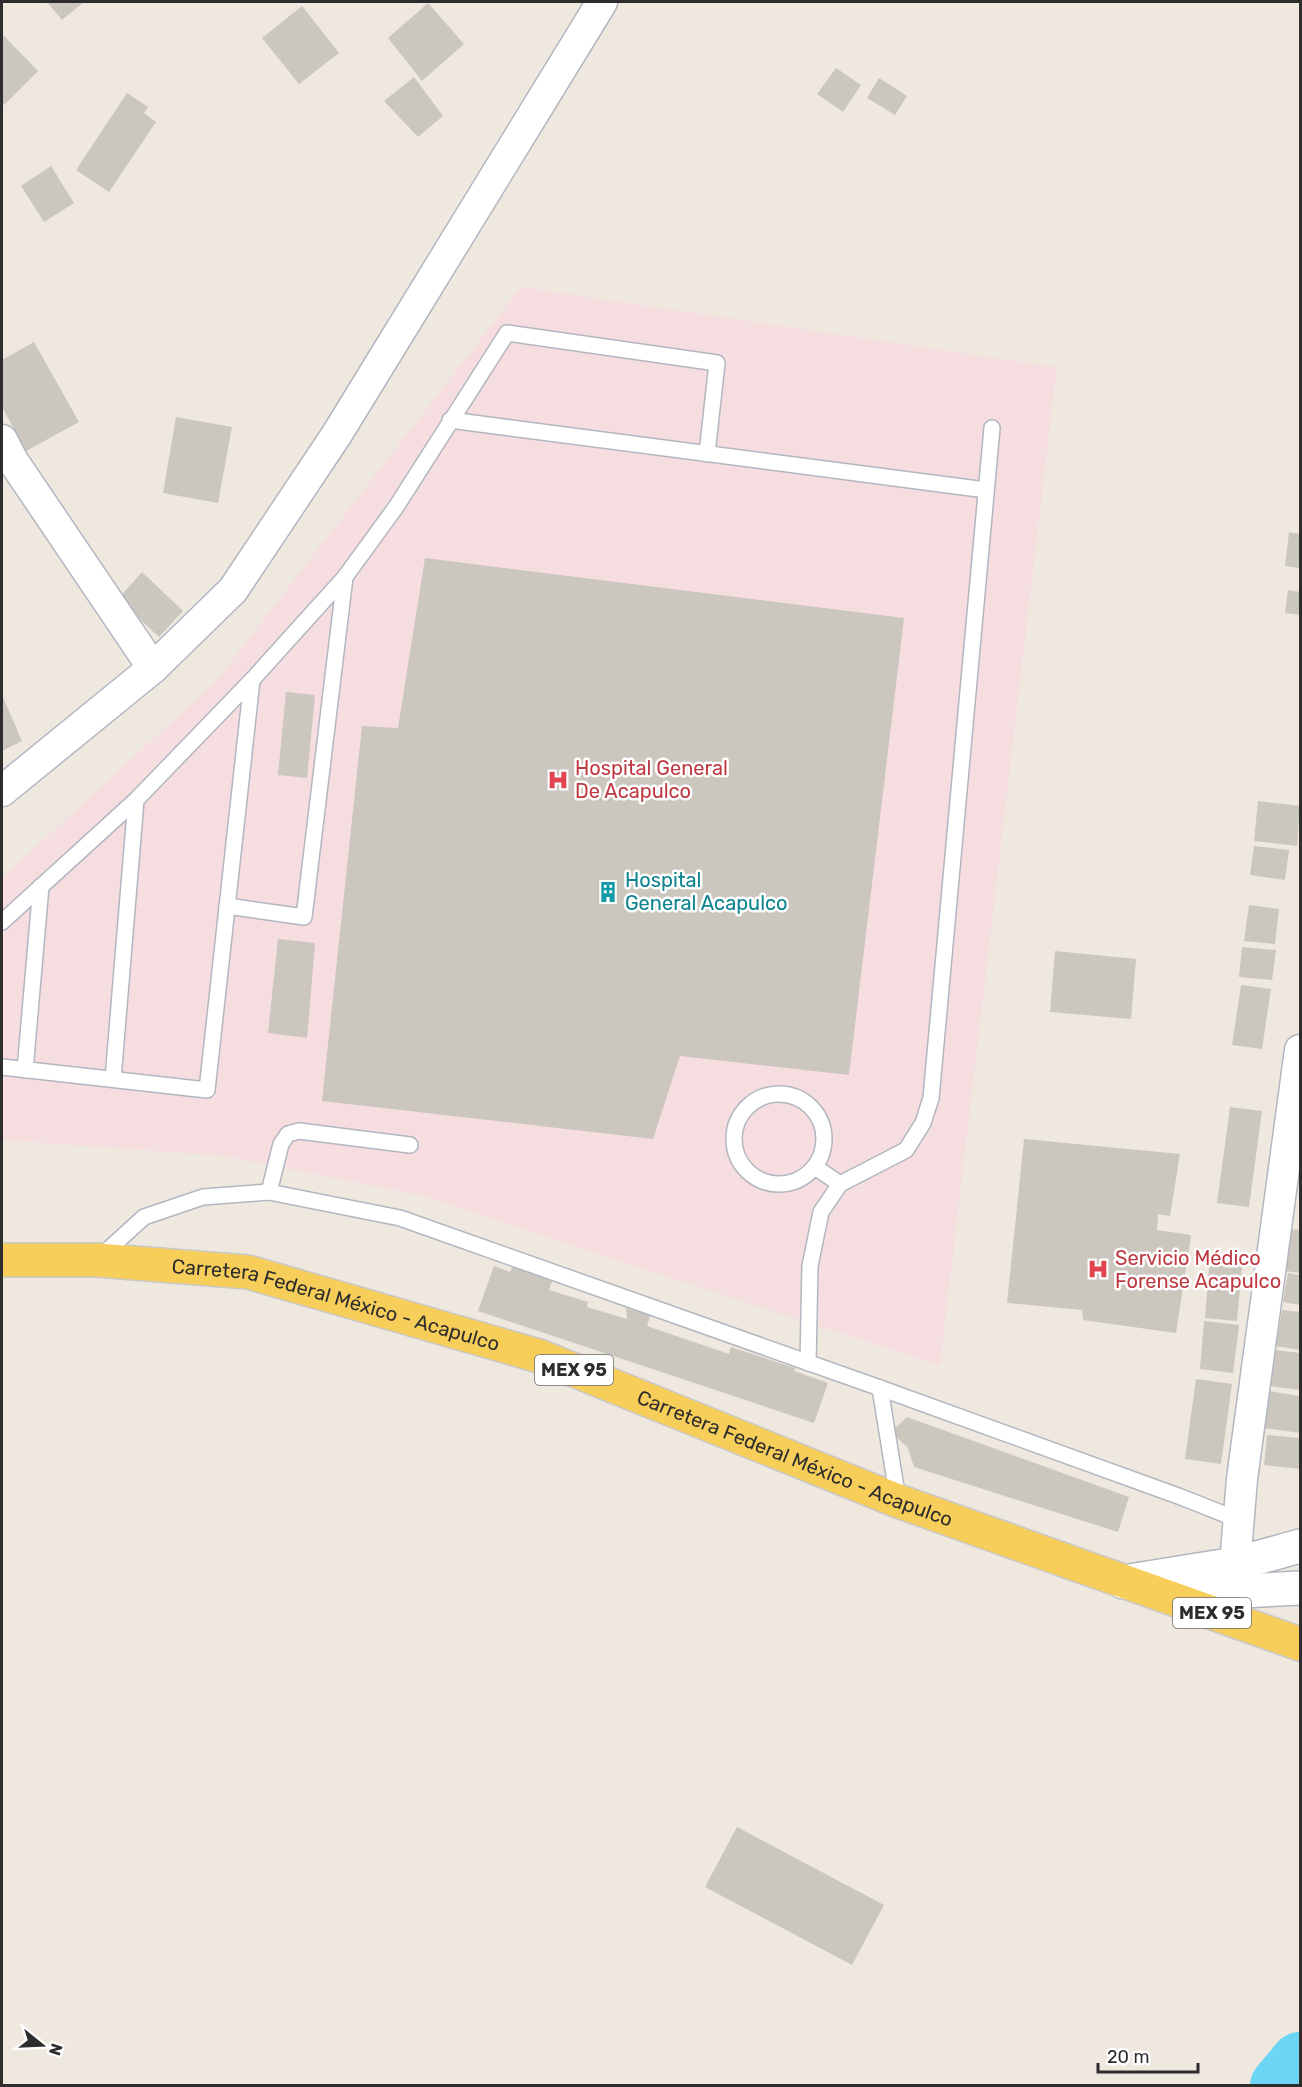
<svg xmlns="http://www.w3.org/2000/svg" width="1302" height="2087" font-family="Rubik,sans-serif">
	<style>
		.medical { fill: #f6dddf }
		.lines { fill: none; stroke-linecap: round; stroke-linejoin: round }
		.river { stroke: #6ed6f5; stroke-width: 60 }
		.building { fill: #cbc6be }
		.service-casing { stroke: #b3b6c1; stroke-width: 18 }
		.minor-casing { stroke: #b3b6c1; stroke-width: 33 }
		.secondary-casing { stroke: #b3b6c1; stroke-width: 36 }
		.primary-casing { stroke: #c8c8c8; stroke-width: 36 }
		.service { stroke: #fff; stroke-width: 15 }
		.minor { stroke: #fff; stroke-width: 30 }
		.secondary { stroke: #fff; stroke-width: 33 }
		.primary { stroke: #f8ce5b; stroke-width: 33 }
		.labels { text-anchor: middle; stroke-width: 5; stroke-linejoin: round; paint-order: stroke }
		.shield { fill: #fff; stroke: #6c6c6c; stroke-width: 1.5 }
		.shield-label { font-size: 18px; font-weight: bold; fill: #2d2d2d }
		.health-label { font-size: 20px; fill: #be3a42; stroke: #fff; text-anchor: start }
		.culture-label { font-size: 20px; fill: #0d838f; stroke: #fff; text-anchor: start }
		.street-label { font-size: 20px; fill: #2d2d2d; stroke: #fff }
	</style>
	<rect width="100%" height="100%" fill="#efe8df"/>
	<polygon class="medical" points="521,287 1057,367 940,1366 419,1195 223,1156 2,1140 2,878 215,682"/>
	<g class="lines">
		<polyline class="river" points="1280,2086 1300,2062"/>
	</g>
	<g class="building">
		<polygon points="47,2 84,2 62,20"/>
		<polygon points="428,3 464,44 422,81 388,38"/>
		<polygon points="302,6 339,53 299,84 262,38"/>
		<polygon points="2,34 38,71 4,105 2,102"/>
		<polygon points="836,68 861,85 843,112 817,94"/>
		<polygon points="414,77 443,116 418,137 384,101"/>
		<polygon points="879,78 907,96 895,115 867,98"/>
		<polygon points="127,93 148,107 144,113 156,122 109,192 76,170"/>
		<polygon points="51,166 74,203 44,222 21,186"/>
		<polygon points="34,342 79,422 26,451 2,407 2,360"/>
		<polygon points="176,417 232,427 218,503 163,493"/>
		<polygon points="1289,532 1300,534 1300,568 1285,566"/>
		<polygon points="425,558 904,618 849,1075 680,1056 653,1139 322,1101 362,726 398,728"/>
		<polygon points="142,572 183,611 159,637 118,599"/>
		<polygon points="1288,590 1300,592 1300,615 1285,613"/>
		<polygon points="286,692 315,695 307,778 278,775"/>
		<polygon points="2,695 22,741 2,751"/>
		<polygon points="1258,801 1300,806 1297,846 1254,841"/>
		<polygon points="1254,846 1289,850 1285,880 1250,875"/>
		<polygon points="1249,905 1279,909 1275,944 1244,941"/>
		<polygon points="278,939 315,943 307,1038 268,1033"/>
		<polygon points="1242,947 1276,950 1272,980 1239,977"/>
		<polygon points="1055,951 1136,959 1131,1019 1050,1012"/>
		<polygon points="1241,985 1271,989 1262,1049 1232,1045"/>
		<polygon points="1230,1107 1262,1111 1249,1207 1217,1203"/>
		<polygon points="1024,1139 1180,1154 1170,1216 1158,1214 1157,1230 1191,1235 1176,1333 1083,1320 1082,1310 1007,1303"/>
		<polygon points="1289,1229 1300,1230 1300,1273 1285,1271"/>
		<polygon points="1210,1255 1243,1257 1237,1321 1205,1318"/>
		<polygon points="514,1263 553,1278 549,1290 588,1302 587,1307 627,1319 626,1308 650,1316 647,1326 729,1354 731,1347 795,1368 794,1371 828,1383 814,1423 478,1311 494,1266 510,1272"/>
		<polygon points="1288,1273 1300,1275 1300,1305 1283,1302"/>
		<polygon points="1282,1310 1300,1312 1300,1350 1276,1346"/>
		<polygon points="1204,1321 1239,1325 1233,1373 1200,1369"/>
		<polygon points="1275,1350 1300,1353 1300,1390 1270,1386"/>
		<polygon points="1196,1379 1232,1384 1221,1464 1185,1459"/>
		<polygon points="1269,1391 1300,1396 1300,1433 1264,1428"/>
		<polygon points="907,1417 1129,1497 1118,1532 914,1467 908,1448 891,1432"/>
		<polygon points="1267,1435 1300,1438 1300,1469 1264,1465"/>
		<polygon points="737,1827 884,1905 852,1965 705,1887"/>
	</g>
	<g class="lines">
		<defs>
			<g id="service">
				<polyline points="450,420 986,490"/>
				<polyline points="227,906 304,917 345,577"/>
				<polyline points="2,922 136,800 252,680 345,577 396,507 507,333 717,363 707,454"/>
				<polyline points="2,1067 207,1090 252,680"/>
				<polyline points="25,1070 41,886"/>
				<polyline points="113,1079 136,800"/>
				<circle cx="779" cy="1139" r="45"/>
				<polyline points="815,1167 840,1184"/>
				<polyline points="269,1192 281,1144 288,1134 299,1131 410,1145"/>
				<polyline points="99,1258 144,1217 203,1197 269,1192 400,1218 880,1388 1181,1497 1239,1520"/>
				<polyline points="808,1363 810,1266 821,1212 840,1184 906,1150 923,1123 931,1098 992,428"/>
				<polyline points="880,1388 898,1500"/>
			</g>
			<g id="minor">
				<polyline points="2,440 13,461 153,668"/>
				<polyline points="2,791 153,668 233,590 337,434 602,2"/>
				<polyline points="1235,1564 1242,1479 1300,1050"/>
			</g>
			<g id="secondary">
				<polyline points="1123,1582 1235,1564 1300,1546"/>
				<polyline points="1172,1586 1242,1591 1300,1588"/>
			</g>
			<g id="primary">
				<path id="s1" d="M2 1260H97L248 1272 539 1356 898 1501 1300 1644"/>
			</g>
		</defs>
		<use href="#service" class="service-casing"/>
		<use href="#minor" class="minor-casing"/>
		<use href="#secondary" class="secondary-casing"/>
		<use href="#primary" class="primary-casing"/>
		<use href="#service" class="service"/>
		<use href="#minor" class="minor"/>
		<use href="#secondary" class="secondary"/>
		<use href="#primary" class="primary"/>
	</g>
	<defs>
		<symbol id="hospital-bare" viewBox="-9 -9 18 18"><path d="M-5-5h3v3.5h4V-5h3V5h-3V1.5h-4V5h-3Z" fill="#e0444e" stroke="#fff" stroke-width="2.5" paint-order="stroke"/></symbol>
		<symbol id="building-bare" viewBox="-9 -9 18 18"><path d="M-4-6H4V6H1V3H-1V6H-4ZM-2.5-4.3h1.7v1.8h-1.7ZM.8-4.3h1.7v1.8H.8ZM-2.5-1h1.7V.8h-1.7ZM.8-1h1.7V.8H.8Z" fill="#0f9aa8" stroke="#fff" stroke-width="2.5" paint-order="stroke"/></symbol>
	</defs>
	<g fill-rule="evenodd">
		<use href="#hospital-bare" x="543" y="765" width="30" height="30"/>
		<use href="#building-bare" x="593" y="877" width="30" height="30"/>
		<use href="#hospital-bare" x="1083" y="1254" width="30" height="30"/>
	</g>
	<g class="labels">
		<g class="shield">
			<rect x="535" y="1355" width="78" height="30" rx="4.5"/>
			<rect x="1173" y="1598" width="78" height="30" rx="4.5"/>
		</g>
		<g class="shield-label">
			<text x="574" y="1376">MEX 95</text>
			<text x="1212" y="1619">MEX 95</text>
		</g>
		<g class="health-label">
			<text x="575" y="775">Hospital General<tspan x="575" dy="23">De Acapulco</tspan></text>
			<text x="1115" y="1265">Servicio Médico<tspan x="1115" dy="23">Forense Acapulco</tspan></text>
		</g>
		<g class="culture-label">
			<text x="625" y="887">Hospital<tspan x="625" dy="23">General Acapulco</tspan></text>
		</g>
		<g class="street-label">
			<text dy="7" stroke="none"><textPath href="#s1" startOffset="339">Carretera Federal México - Acapulco</textPath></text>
			<text dy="7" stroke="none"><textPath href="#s1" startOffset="825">Carretera Federal México - Acapulco</textPath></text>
		</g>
	</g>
	<rect width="1302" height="2087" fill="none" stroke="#2d2d2d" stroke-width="6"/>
	<g transform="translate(42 2045) rotate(108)" stroke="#ffffff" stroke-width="4.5" paint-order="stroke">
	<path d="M0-4.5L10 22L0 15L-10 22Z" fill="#2d2d2d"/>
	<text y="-9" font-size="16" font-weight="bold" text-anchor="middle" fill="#2d2d2d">N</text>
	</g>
	<path d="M1098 2063v9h100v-9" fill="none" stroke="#2d2d2d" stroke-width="3"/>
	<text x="1107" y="2063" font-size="18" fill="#2d2d2d" stroke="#ffffff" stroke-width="4.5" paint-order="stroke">20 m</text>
</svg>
